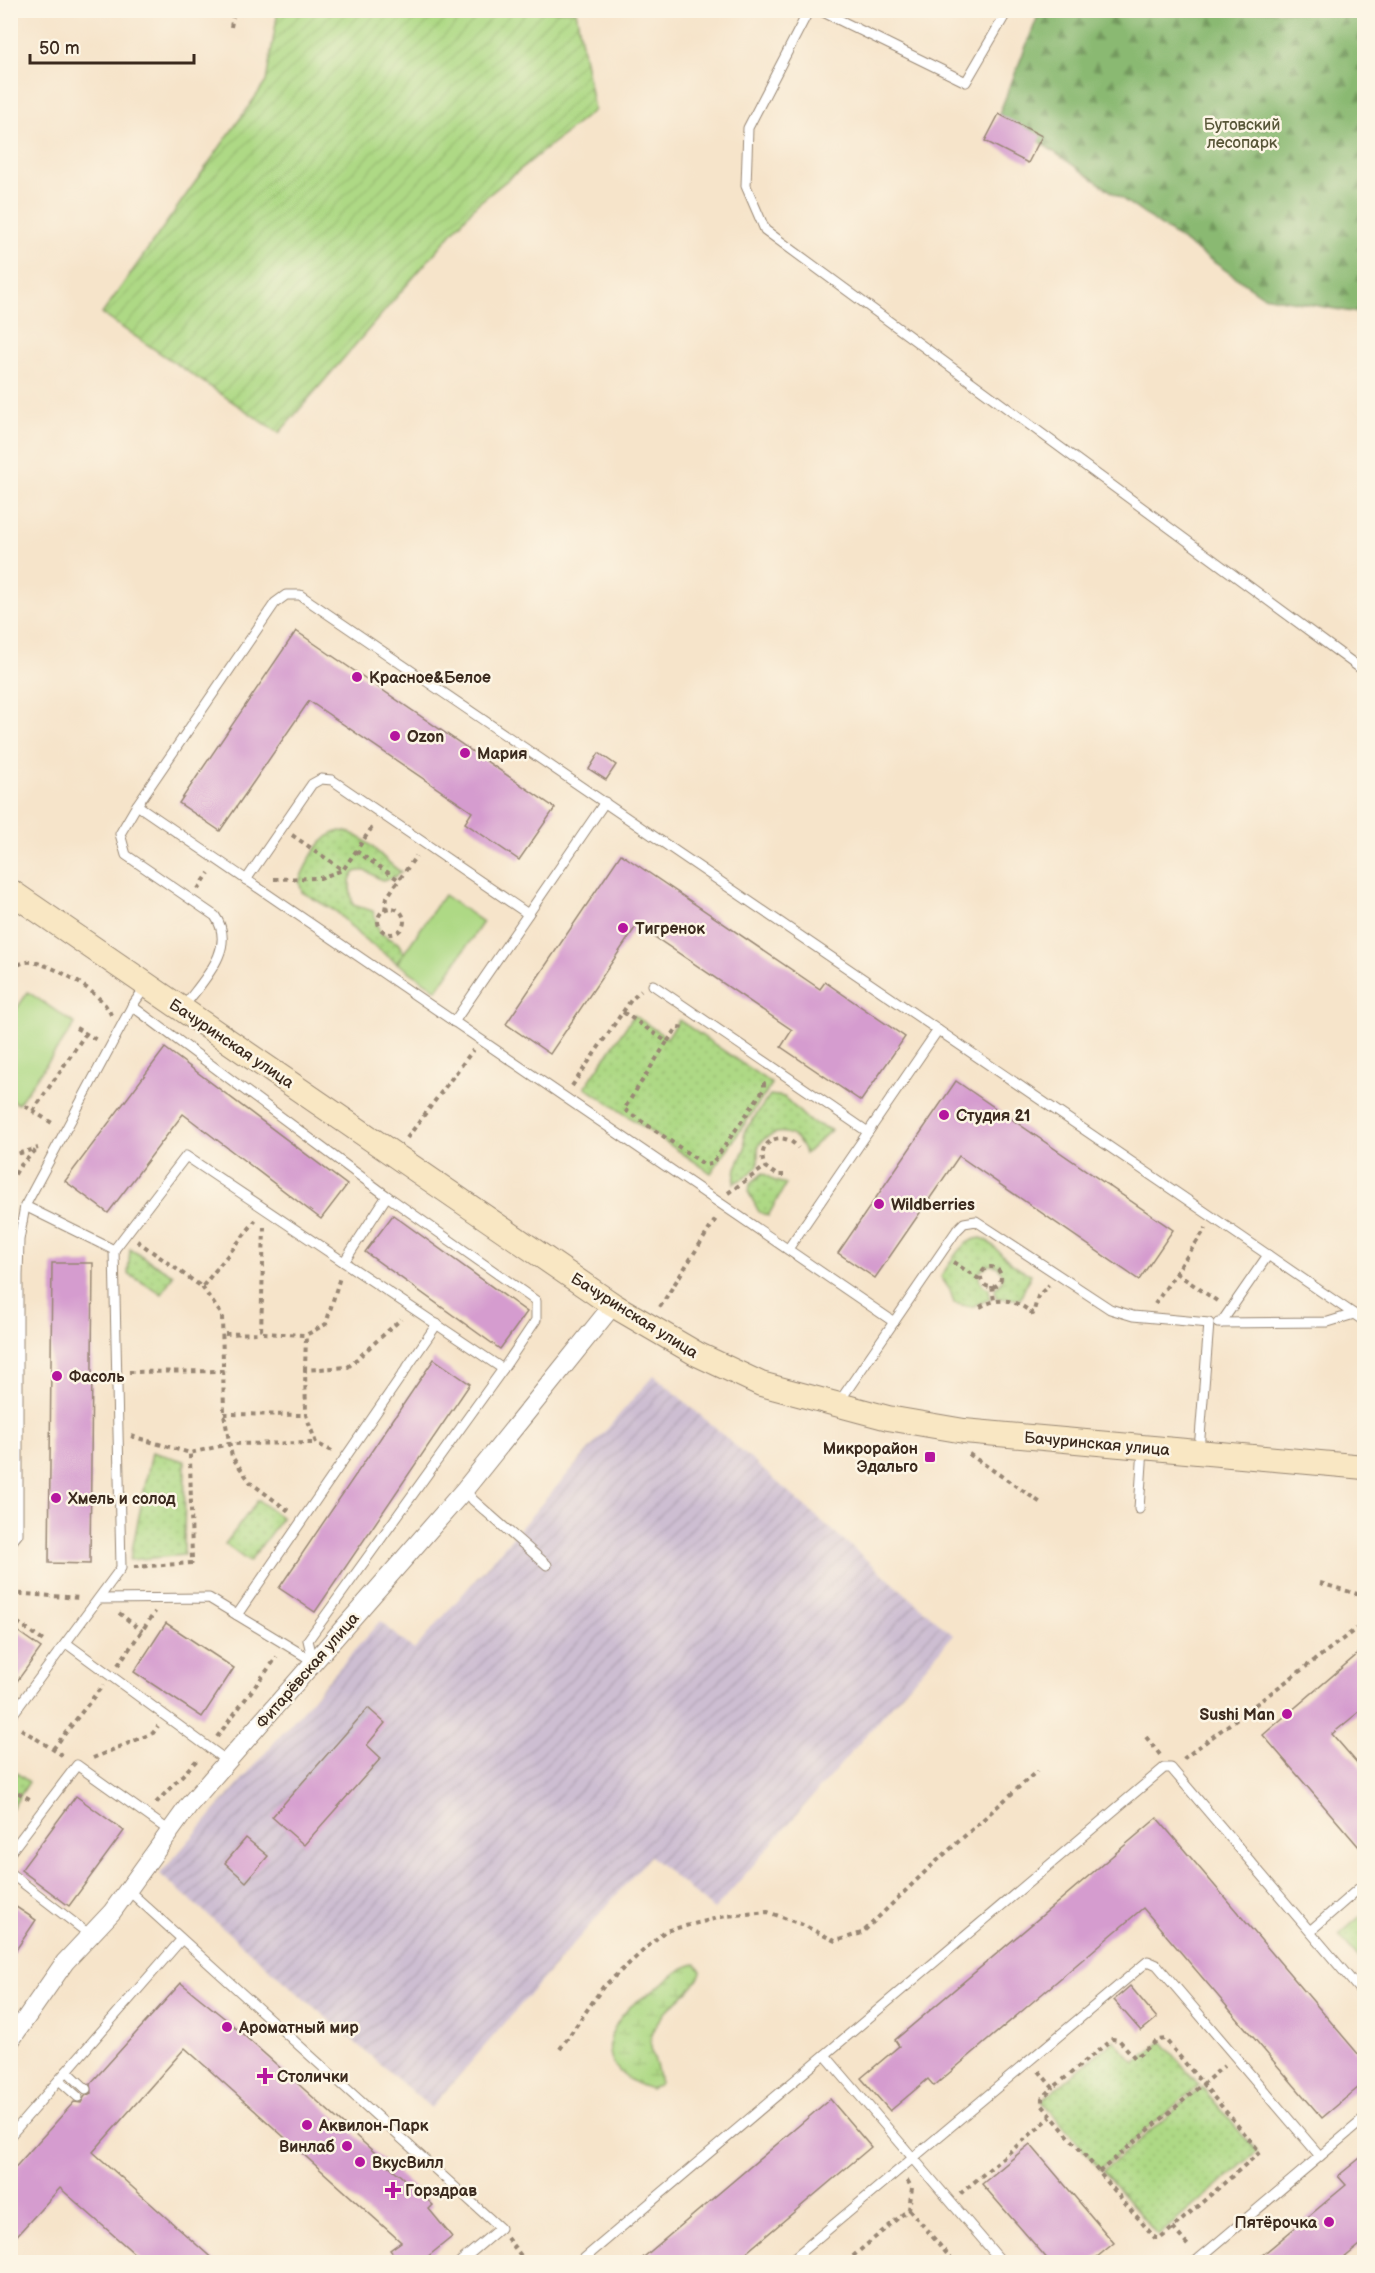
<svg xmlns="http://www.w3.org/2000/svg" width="1375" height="2273" font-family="'Balsamiq Sans',sans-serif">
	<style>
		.industrial { fill: url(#industrial-furrows) }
		.grass { fill: url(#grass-dots); stroke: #748252; stroke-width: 1.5 }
		.forest { fill: url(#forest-firs); stroke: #627248; stroke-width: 1.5 }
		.wetland { fill: url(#wetland-marsh); stroke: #748252; stroke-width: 1.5 }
		.garden { fill: url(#garden-furrows); stroke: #748252; stroke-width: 1.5 }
		.pitch { fill: #aed985; stroke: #748252; stroke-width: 1.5 }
		.building { fill: #d59ccf }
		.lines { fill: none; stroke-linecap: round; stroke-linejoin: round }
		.lane-casing { stroke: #988774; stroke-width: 11 }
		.street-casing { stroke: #988774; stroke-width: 20 }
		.secondary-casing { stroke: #988774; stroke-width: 26 }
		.path { stroke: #988774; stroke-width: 4; stroke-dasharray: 4.5 4.5; stroke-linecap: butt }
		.lane { stroke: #fff; stroke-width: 9 }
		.street { stroke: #fff; stroke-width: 18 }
		.secondary { stroke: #f9e7c3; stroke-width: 24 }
		.poi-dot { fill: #b5179e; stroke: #fcf5e5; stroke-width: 2 }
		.labels { text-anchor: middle; stroke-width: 5; stroke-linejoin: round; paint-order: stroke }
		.park-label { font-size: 16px; fill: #585638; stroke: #fcf5e5 }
		.poi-label { font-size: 16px; font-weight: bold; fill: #3b2a1e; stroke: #fcf5e5; text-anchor: start }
		.street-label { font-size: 16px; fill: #3b2a1e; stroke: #fcf5e5 }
	</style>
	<defs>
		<pattern id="industrial-furrows" width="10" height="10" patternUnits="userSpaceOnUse" patternTransform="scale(1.5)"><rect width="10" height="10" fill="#cdbed2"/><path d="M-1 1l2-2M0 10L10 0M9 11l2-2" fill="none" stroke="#b1a3b4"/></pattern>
		<pattern id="grass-dots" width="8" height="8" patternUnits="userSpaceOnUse" patternTransform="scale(1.5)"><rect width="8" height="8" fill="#aed985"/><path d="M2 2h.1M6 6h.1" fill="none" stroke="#97ba72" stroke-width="1.8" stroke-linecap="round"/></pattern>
		<pattern id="forest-firs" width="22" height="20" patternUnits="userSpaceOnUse" patternTransform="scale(1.5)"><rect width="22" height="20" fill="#8ab972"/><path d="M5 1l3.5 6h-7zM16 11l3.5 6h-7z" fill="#72975d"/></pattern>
		<pattern id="wetland-marsh" width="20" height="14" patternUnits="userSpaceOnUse" patternTransform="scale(1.5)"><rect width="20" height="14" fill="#aed985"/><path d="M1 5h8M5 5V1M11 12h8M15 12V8" fill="none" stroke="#97ba72"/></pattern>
		<pattern id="garden-furrows" width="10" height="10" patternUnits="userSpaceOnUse" patternTransform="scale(1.5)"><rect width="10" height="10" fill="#aed985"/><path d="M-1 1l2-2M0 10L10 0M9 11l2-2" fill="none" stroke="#97ba72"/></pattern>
	</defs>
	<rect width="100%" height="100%" fill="#fcf5e5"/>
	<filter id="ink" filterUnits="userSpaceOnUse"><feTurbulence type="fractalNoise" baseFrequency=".0167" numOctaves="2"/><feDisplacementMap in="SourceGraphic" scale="12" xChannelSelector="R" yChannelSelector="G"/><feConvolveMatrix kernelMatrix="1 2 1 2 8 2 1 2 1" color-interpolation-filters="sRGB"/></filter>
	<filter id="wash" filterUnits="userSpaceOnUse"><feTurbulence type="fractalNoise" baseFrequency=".008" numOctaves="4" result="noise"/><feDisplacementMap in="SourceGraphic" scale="24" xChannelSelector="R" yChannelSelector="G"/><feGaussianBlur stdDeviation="1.35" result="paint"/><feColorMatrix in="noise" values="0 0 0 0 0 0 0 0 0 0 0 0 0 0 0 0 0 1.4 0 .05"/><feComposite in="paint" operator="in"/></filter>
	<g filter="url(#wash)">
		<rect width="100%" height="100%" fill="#f6e4ca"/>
		<polygon class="industrial" points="654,1375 953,1635 714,1910 650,1856 431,2108 160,1874 380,1621 414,1650"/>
		<g class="grass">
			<path d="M340 831C367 833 380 859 401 872L393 878 382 880C376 878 371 872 365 871 343 868 351 894 353 905L373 911 380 933 398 943 404 953 397 963 359 935 337 912 302 892 299 881C307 863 319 835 340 831Z"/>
			<polygon points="634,1015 667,1038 679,1020 772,1084 711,1173 585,1087"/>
			<path d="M770 1095 784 1097 809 1121 831 1130 805 1154C799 1129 771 1125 758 1147V1166L746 1177 734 1183 736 1168 745 1148 744 1132Z"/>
			<polygon points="763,1173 775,1181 786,1184 768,1216 759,1212 749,1193 750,1184"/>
			<path d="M981 1238C993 1240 1007 1267 1031 1274L1020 1299 996 1298 995 1288 1001 1283 1003 1275 997 1266 989 1265 980 1271C977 1279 981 1286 989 1288L990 1299 971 1307 954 1303 950 1290 941 1277C951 1262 960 1240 981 1238Z"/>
			<polygon points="130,1249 173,1275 162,1294 128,1274"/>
			<polygon points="152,1452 185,1461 184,1555 130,1560"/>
			<polygon points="258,1500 282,1518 249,1562 225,1544"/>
			<polygon points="11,1769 29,1782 11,1810"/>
			<polygon points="1364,1913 1364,1953 1359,1958 1339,1935"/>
			<polygon points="1114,2040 1135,2064 1162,2041 1199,2085 1100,2169 1042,2101"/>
			<polygon points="1202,2087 1257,2152 1158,2236 1103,2171"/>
		</g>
		<polygon class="forest" points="1040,11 1364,11 1364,314 1263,296 999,114"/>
		<path class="wetland" d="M696 1964 701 1971C698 1991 662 2005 652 2033 646 2050 661 2067 659 2084L651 2089C608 2076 596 2045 627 2010 635 2001 648 1995 657 1988 669 1979 681 1966 696 1964Z"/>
		<polygon class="garden" points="278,11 576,11 594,110 476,205 279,433 102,314 266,82"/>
		<g class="pitch">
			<polygon points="444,895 483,922 437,990 397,963"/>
			<polygon points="28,992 75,1024 18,1104 11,1099 11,1017"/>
		</g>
		<g id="blocks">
			<g class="building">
				<polygon points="999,114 1042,136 1028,163 985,141"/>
				<polygon points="296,631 555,808 519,860 465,823 472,812 309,701 220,831 179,803"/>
				<polygon points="599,753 616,765 606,780 589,769"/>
				<polygon points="621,854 820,989 825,982 905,1037 861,1101 781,1047 792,1030 637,925 550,1054 506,1024"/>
				<polygon points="165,1048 347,1185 321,1219 183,1114 108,1213 65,1181"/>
				<polygon points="956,1081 1173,1230 1139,1280 959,1156 875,1278 838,1253"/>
				<polygon points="393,1215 527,1312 500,1349 365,1252"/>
				<polygon points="52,1263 93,1263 90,1564 49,1563"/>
				<polygon points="434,1359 470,1384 315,1612 279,1588"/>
				<polygon points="166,1623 234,1668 202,1717 134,1672"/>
				<polygon points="10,1626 41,1648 10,1691"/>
				<polygon points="1365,1648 1365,1707 1332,1734 1365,1772 1365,1854 1263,1735"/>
				<polygon points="368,1708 385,1723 367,1745 381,1758 304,1845 272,1817"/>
				<polygon points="76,1796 124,1831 69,1906 21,1870"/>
				<polygon points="1157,1818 1365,2062 1365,2082 1322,2118 1143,1908 934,2086 928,2079 890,2111 861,2078 899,2046 895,2040"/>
				<polygon points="246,1838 268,1856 246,1882 225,1863"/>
				<polygon points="10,1903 36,1920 10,1959"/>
				<polygon points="181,1983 228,2021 433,2205 429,2209 452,2237 421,2262 400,2262 390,2250 401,2242 185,2048 93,2152 216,2262 144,2262 60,2188 10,2243 10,2173 74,2102 81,2103 85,2096 91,2093 90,2084"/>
				<polygon points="1130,1986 1157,2018 1141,2031 1114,2000"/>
				<polygon points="830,2099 871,2147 735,2262 638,2262"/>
				<polygon points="1030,2144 1114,2243 1091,2262 1050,2262 982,2184"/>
				<polygon points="1365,2154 1365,2241 1339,2262 1254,2262 1346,2185 1338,2176"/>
			</g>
		</g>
	</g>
	<g filter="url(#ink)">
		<use href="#blocks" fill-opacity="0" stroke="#988774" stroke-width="1.5"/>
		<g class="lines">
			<defs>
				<g id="lane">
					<polyline points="809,10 748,128 746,186 765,230 1364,671"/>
					<polyline points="819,10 966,82 1008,10"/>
					<polyline points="137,805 275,603 286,595 300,595 1268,1255 1221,1323"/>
					<polyline points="246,880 312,784 321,779 332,780 528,914"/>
					<polyline points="653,985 868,1132"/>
					<polyline points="132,1006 387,1196 536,1301 536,1320 503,1369 308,1640 313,1661"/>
					<path d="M182 1009C201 982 238 949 215 916L126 855 120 834 137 805 894 1322"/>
					<polyline points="454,1022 605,802"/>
					<polyline points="788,1249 938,1030"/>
					<polyline points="114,1250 186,1156 503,1369"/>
					<polyline points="1268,1255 1364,1321"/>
					<polyline points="344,1262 387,1196"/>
					<polyline points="1218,1323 1328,1322 1354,1314"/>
					<polyline points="839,1402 957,1230 964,1223 976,1221 1110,1309 1133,1316 1209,1323 1199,1450"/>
					<polyline points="465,1489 473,1500 547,1565"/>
					<polyline points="1139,1509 1143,1448"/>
					<polyline points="10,1544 18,1534 18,1276 19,1240 25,1206 132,1006 147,985"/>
					<polyline points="99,1599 209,1598 313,1661"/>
					<polyline points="237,1615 437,1324"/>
					<polyline points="66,1643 227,1761"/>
					<polyline points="10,1718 121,1568 114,1250 25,1206"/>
					<polyline points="10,1853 77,1765 171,1832"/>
					<polyline points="10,1873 90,1935"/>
					<polyline points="128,1890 500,2228 460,2262"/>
					<polyline points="1310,1931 1364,1884"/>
					<polyline points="825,2055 1002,2262"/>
					<polyline points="67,2071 86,2089"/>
					<polyline points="59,2080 78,2097"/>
					<polyline points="10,2136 181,1940"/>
					<polyline points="580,2262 1164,1768 1171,1768 1364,1995"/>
					<polyline points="789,2262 1148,1961 1157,1965 1320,2156"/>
					<polyline points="1195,2262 1364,2119"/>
				</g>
				<polyline id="street" points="10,2041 65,1962 112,1912 189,1805 465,1489 613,1305"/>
				<polyline id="secondary" points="10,891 613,1305 697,1354 761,1384 888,1418 964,1431 1364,1467"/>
			</defs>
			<use href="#lane" class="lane-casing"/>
			<use href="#street" class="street-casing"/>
			<use href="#secondary" class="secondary-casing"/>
			<g class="path">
				<polyline points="231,27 234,10"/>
				<polyline points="292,835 343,870"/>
				<polyline points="356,851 399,880"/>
				<polyline points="274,879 320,878 343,870 373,826"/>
				<polyline points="198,889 209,873"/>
				<circle cx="391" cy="921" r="13"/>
				<polyline points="385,910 387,897 416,856"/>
				<path d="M10 969C17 965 24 961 32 962 55 965 104 994 111 1015"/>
				<polyline points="623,1012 667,1042 678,1027 685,1028"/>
				<polyline points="76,1028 97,1040"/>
				<polyline points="667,1042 624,1109 705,1165 712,1164 764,1089 764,1083 761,1080"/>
				<polyline points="572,1086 631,1000 641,991"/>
				<polyline points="25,1106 52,1123"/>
				<polyline points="33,1111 86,1033"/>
				<polyline points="407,1138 473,1050"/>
				<polyline points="10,1156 38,1148"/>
				<path d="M784 1175H777L765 1167C754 1143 782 1127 798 1148"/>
				<polyline points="10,1182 20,1166 36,1150"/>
				<polyline points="728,1193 765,1167"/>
				<polyline points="264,1227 261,1333 306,1335 326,1324 340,1277"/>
				<polyline points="137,1241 202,1287 256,1220"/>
				<polyline points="953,1262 982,1281"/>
				<circle cx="991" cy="1277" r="10"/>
				<polyline points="1176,1273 1220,1303"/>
				<polyline points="992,1286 994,1301"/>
				<polyline points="202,1287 222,1315 224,1414 232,1457 251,1483 290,1512"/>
				<polyline points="1155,1304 1206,1228"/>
				<polyline points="660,1307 717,1217"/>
				<path d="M980 1307C1000 1296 1017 1300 1033 1314L1038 1296 1049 1285"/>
				<polyline points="225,1334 261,1333"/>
				<polyline points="305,1370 306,1335"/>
				<polyline points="129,1372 224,1371"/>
				<polyline points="224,1414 306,1415"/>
				<polyline points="131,1436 190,1453 229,1444 316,1443"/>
				<polyline points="332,1451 316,1443 306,1415 305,1370 348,1367 401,1319"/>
				<polyline points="969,1454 1041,1503"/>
				<polyline points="134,1567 192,1563 190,1453"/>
				<polyline points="1320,1583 1364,1596"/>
				<polyline points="10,1593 80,1598"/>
				<polyline points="119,1613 142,1631"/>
				<polyline points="10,1617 46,1643"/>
				<polyline points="118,1665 155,1612"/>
				<polyline points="21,1729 65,1757"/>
				<polyline points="217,1737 277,1657"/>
				<polyline points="1146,1737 1161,1756"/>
				<polyline points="53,1749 103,1685"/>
				<polyline points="93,1758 153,1733 158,1726"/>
				<polyline points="1183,1759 1364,1623"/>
				<polyline points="10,1788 33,1801"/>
				<polyline points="156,1803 198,1759"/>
				<polyline points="560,2049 603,1987 665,1931 726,1916 768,1912 803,1925 835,1941 862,1933 929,1868 1037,1771"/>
				<polyline points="1039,2071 1053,2088 1042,2098 1042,2105 1155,2238 1161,2238 1260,2152 1165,2039 1158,2040 1135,2058 1119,2040 1112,2039 1053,2088"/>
				<polyline points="1099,2172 1224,2066"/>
				<polyline points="960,2194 1051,2117"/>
				<polyline points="909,2209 954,2262"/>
				<polyline points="1173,2228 1190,2248"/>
				<polyline points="507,2238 526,2262"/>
				<polyline points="846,2262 909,2209 912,2188 907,2180"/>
			</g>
			<use href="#lane" class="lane"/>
			<use href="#street" class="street"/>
			<use href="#secondary" class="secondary"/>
		</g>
	</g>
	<g class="poi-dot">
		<circle cx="357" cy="677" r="6"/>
		<circle cx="395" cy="736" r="6"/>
		<circle cx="465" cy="753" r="6"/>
		<circle cx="623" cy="928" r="6"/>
		<circle cx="944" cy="1115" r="6"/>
		<circle cx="879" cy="1204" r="6"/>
		<circle cx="57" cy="1376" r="6"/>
		<rect x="924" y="1451" width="12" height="12" rx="3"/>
		<circle cx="56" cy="1498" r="6"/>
		<circle cx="1287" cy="1714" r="6"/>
		<circle cx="227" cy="2027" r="6"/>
		<path d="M262 2067h6v6h6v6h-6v6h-6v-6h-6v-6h6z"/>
		<circle cx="307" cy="2125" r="6"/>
		<circle cx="347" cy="2146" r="6"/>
		<circle cx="360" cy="2162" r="6"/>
		<path d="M390 2181h6v6h6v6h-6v6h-6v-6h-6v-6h6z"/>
		<circle cx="1329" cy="2222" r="6"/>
	</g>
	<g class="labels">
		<g class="park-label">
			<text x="1242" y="130">Бутовский<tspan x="1242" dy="18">лесопарк</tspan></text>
		</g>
		<g class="poi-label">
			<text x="369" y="683">Красное&amp;Белое</text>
			<text x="407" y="742">Ozon</text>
			<text x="477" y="759">Мария</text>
			<text x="635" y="934">Тигренок</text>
			<text x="956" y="1121">Студия 21</text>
			<text x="891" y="1210">Wildberries</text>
			<text x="69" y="1382">Фасоль</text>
			<text x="918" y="1454" text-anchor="end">Микрорайон<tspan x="918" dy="18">Эдальго</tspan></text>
			<text x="68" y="1504">Хмель и солод</text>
			<text x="1275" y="1720" text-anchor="end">Sushi Man</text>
			<text x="239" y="2033">Ароматный мир</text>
			<text x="277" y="2082">Столички</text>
			<text x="319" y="2131">Аквилон-Парк</text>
			<text x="335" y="2152" text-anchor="end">Винлаб</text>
			<text x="372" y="2168">ВкусВилл</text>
			<text x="405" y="2196">Горздрав</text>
			<text x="1317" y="2228" text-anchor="end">Пятёрочка</text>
		</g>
		<g class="street-label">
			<text transform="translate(232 1043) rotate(34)" y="6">Бачуринская улица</text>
			<text transform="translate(635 1315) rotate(32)" y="6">Бачуринская улица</text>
			<text transform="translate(1097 1443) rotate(5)" y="6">Бачуринская улица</text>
			<text transform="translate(307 1670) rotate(-49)" y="6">Фитарёвская улица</text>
		</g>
	</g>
	<rect width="1375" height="2273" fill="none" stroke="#fcf5e5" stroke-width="36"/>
	<path d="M30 54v9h164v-9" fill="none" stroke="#3b2a1e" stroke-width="3"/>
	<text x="39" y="54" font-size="18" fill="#3b2a1e" stroke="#fcf5e5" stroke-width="4.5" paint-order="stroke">50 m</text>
</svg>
